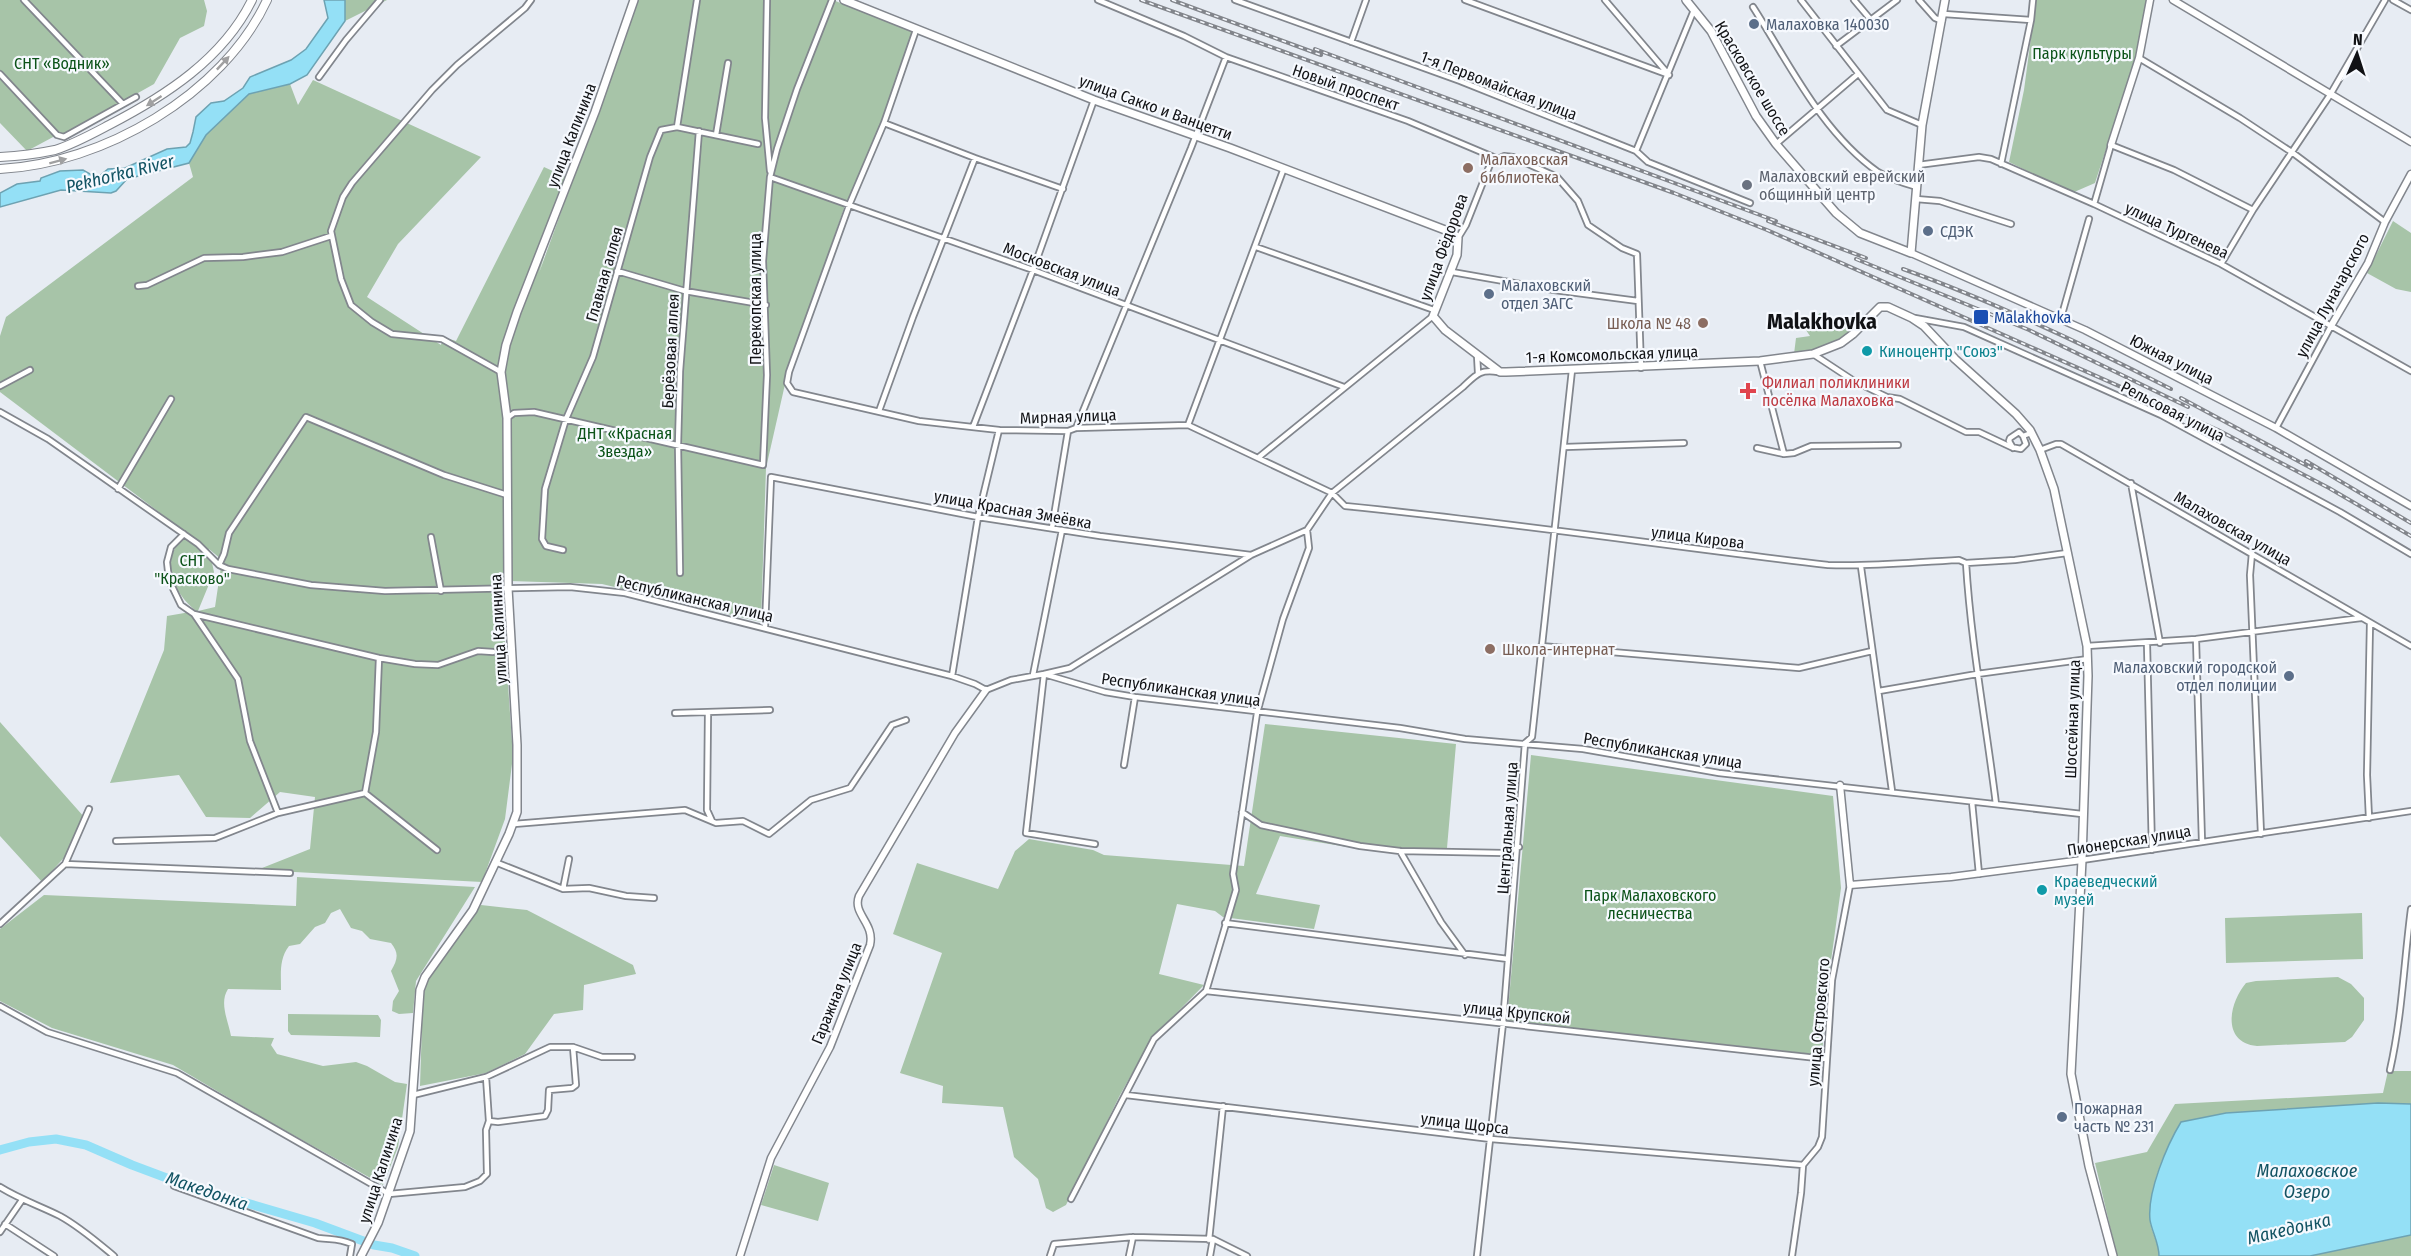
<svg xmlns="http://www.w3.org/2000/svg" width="2411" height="1256" viewBox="0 0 2411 1256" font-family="'Fira Sans Condensed',sans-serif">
  <rect width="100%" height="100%" fill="#e7ecf3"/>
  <path fill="#a7c4a8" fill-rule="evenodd" d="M0,0H204L207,11L204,26L180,38L154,84L65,134L55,136L27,151L0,123Z
    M345,0H387L345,21Z
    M638,0H833L912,32L882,122L844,208L788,371L766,468L761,622L602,584L510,581L501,585L513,756L505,819L482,882L257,870L310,849L315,797L280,792L250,818L206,817L179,775L110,783L164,650L167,616L196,611C178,596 163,573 175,548C178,543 184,539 188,534L0,392V336L6,317L193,177L189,163L206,135L249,94L290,84L298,105L313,80L481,157L398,244L367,297L441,345L443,337L456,341L544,167L568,178L539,273ZM209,549L222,560L215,607L198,611L214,572Z
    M2036,0H2148L2147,15L2135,60L2095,183L2072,193L2009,162L2024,90Z
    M2393,221L2411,233V292L2396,289L2367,273Z
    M1820,313L1853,330C1835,344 1816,351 1794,354L1796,338L1810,336L1804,327Z
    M0,722L85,818L71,850L42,882L0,836Z
    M1265,724L1456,744L1447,848L1360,849L1280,836L1256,894L1320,905L1314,929L1223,917L1215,911L1177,904L1159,974L1204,985L1152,1038L1120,1095L1066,1205L1053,1212L1046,1208L1038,1179L1014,1157L1003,1107L942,1103L943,1086L900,1073L942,953L893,934L917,863L998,889L1015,851L1029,839L1093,850L1104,855L1244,866Z
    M1531,755L1833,796L1841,888L1827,990L1822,1055L1507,1021Z
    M297,877L475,887L416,981L413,1013L399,1014L392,1011L393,1001L399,991L391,971C398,959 399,953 391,943L370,939L362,931L351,928L340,909L331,913L325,923L315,927L300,944L289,946C279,959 281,973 281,990L228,989C219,1003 228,1020 231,1036L274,1038L271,1045L277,1054L323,1066L356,1062L367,1066L395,1082L407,1084L398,1147L383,1185L261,1117L173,1065L52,1028L0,1001V929L44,895L296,906Z
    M481,905L527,910L633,965L636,974L584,985L583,1010L554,1014L525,1054L486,1073L420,1086L423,993L426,980Z
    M2362,913L2363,959L2226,963L2225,918Z
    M2338,977L2351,984L2364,998V1020L2352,1037L2345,1042L2257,1046C2221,1042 2229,1003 2246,983L2256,981Z
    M288,1014L378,1015L381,1020L380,1037L291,1035L288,1031Z
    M2388,1071H2411V1104L2378,1103L2226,1113L2181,1122C2165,1149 2149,1187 2150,1220C2151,1232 2159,1243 2159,1256H2117L2095,1163L2147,1152L2175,1104L2383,1093Z
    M774,1165L829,1183L818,1221L761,1205Z
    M2411,1235V1256H2310Z"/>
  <path fill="#94e0f6" stroke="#6da2b2" stroke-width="1.5" d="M324,0H345V21L307,75L290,84L249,94L206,135L189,163L127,179L116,191L111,193L61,190L0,207V193L17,184L40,181L41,178L60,171L83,170L97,178L108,169L125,168L167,149L186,147L190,143L193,132L196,117L211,103L224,101L243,88L250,77L291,60L306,49L328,18Z
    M2378,1103L2411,1104V1235L2310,1256H2159C2159,1243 2152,1232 2150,1220C2147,1192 2167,1145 2181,1122L2226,1113Z"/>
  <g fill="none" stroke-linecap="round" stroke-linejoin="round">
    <path stroke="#94e0f6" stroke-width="9" d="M0,1150L29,1142L56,1139L86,1145L132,1165L188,1186L315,1223L374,1245L392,1248L415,1256"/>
    <defs>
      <path id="minor" d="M24,0L123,104
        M767,0L765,118L770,171
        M1098,0L1184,36L1226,57L1408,121L1498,159L1504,156L1513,157L1557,177L1578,201L1588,225L1622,248L1637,254L1641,368
        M1235,0L1460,81L1636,151L1648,162L1750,203
        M1465,0L1669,75
        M1605,0L1669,75
        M1801,0L1887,110L1922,125
        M1854,0L1871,20
        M1919,0L1935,18L1942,21
        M2393,0L2411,10
        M1753,7C1789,63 1822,133 1878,172C1890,179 1903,183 1917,187
        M1944,14L2031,20
        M916,30L884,123L850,203L789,372L787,383L793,392L919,421L999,430L1068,431L1076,428L1188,425L1332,493L1345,506C1507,522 1667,546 1828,565C1872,567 1915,562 1959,560L1966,563L2015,560L2067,553
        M1351,42L1366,0
        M1836,46L1897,0
        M2139,58L2240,118L2293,153L2385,222
        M0,74L57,135L64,137L136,97
        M319,77L346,40L380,0
        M884,123L975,158L1063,189
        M677,127L758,144
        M716,135L728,63
        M1776,144L1858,74
        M1636,151L1694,10
        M2001,164L2031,20L2033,0
        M1918,165L1979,157L1991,159L2094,204L2221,264L2411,371
        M770,177L1033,270L1344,387
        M1916,199L1940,201L2011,224
        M2094,204L2111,145L2174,170L2253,210
        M1458,238L1466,225L1491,162L1498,159
        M1256,247L1434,310
        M2221,264L2253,210L2330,95L2385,0
        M617,271L685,291L766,305
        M1452,272L1554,290L1638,301
        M138,286L147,285L204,258L243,257L282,252L331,236
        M1915,318L1964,327L2161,415L2340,512L2411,554
        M2061,318L2089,219
        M1813,354L1854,381L1887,397L1900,399L1966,432H1979L2011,447L2021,449L2026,444L2023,436L2031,433
        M1477,355L1478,373
        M1760,361L1784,454
        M501,372L442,339L392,334L372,322L351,305L341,279L331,231L343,197L352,183L432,90L457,65L525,8L531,0
        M0,386L30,370
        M879,411L913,317L975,158
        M0,412L48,439L198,544L219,565L228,569L311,585L385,591L570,587L625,593L952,676L975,684L986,690L1011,680L1044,674L1105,692L1135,697L1400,728L1465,739L1583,749L1719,773L2082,814
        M507,418L514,413L534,412L763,465L767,375L763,261L770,177L777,149L797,89L832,0
        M1188,425L1284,168
        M973,427L1033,270L1094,100
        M1076,428L1191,148L1226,57
        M2276,428L2331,326
        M1565,447L1684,443
        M1757,448L1784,454L1794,453L1811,446L1898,445
        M2013,448L2009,441L2010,438L2019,432L2023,436
        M2040,450L2056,444H2061L2411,646
        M1259,457L1433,316
        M2131,483L2160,643
        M118,489L171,399
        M1052,528L1068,431
        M184,534L171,547L167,562L169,580L181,605L194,614L379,658L415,664L438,665L478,651L493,652
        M431,537L441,591
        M563,550L546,546L542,539L545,489L566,419L593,357L650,157L661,130L677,127L697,0
        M2252,553L2250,575L2261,834
        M1966,563C1971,644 1986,723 1996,804
        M219,565L224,554L229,533L306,417L444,475L507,495
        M1861,567L1892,791
        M680,573L678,445L680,371L699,131
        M194,614L238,679L250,741L278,813
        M765,627L771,477L978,517L1100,536L1251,555
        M2196,639L2202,842
        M2147,644L2152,850
        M1541,646L1799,668L1872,651
        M2087,646L2196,639L2361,618
        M1033,675L1062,530
        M952,676L978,517L999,430
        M1879,691L1977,674L2088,659
        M675,713L770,710
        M708,713L707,810L712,821
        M1124,765L1135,697
        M365,793L376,732L379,658
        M365,793L437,850
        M1972,802L1979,874
        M1242,812L1261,825L1360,846L1400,851L1505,853L1519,847
        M2369,818L2367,775L2370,623
        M514,824L685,810L716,823L743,821L769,834L811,800L850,788L892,725L906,720
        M116,841L215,838L278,813L365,793
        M1095,844L1026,833L1044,674L1070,668L1251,555L1307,530
        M1400,851L1441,922L1465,955
        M2082,860L2411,811
        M495,862L563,889L589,888L626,896L654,898
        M65,864L290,873
        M563,889L569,859
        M1225,923L1508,959
        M0,924L65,864L89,809
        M1206,991L1826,1059
        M0,1006L47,1032L177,1073L389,1194L465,1187L480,1181L487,1174L486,1130L489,1121L486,1077
        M2390,1070C2402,1017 2404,962 2411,909
        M413,1095L486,1077L550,1047H573L602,1057H632
        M1126,1095L1491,1139L1803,1165
        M489,1121L498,1122L545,1116L548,1110L549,1090L572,1088L576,1085L573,1047
        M174,1186L318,1238C333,1240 337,1238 352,1244L350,1256
        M0,1187C19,1199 40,1206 60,1216C80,1227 97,1242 114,1256
        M1071,1199L1154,1039L1206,991L1236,890L1233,874L1257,713L1283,619L1309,548L1307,530L1332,493L1463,387C1476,375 1479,369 1498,372
        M5,1224L54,1256
        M0,1232L22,1200
        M1209,1240L1223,1106
        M1050,1256L1054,1244L1133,1237L1213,1239L1247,1256
        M1129,1256L1133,1237
        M1210,1256L1213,1239
        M1477,1256L1503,1023L1525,743L1532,737L1572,370
        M1792,1256L1801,1193L1803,1165L1818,1147L1822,1137L1832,980L1850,885"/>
      <path id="tertiary" d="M2173,0L2411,142
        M2111,145L2139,58L2150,0
        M1911,253L2085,330L2276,428L2411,506
        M2331,326L2368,263L2385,222L2411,174
        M1840,785L1850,885L1951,877L2082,860
        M740,1256L771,1158L830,1047L870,945C875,923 852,914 859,896L955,733L986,690"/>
      <path id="secondary" d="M844,0L1094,100L1230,148L1453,233L1458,238L1457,255L1433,316L1445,330L1500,372H1506L1760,361L1813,354L1841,343L1853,334L1880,307H1888L1912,318L1924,326L1955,359L2016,414L2030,430L2040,450L2054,489L2087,646L2088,676L2082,860L2071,1074L2089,1166L2113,1256
        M1686,0L1711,31L1756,116L1776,144L1836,213L1860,233L1911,253L1922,125L1945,0
        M361,1256L378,1223L410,1131L420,990L425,977L473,910L509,834L517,812V745L508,588L507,418L501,372L506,345L517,312L595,112L634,0"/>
      <path id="primary" d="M0,157C19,156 36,154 55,150C74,144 92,134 109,125C165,96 223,59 252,0
        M0,169C102,164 223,95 267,0"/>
    </defs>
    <use href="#minor" stroke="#82868d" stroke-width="8"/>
    <use href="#tertiary" stroke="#82868d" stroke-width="9"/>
    <use href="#secondary" stroke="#82868d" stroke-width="10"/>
    <use href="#primary" stroke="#82868d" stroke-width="10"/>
    <use href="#minor" stroke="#fff" stroke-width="4.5"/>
    <use href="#tertiary" stroke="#fff" stroke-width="6"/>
    <use href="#secondary" stroke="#fff" stroke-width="7"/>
    <use href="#primary" stroke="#fff" stroke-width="8"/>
    <defs>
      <path id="rail" d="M1141,0L1674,193L1767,230L2218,430L2329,488L2411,536
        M1172,0L1321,55
        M1315,49L1776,221
        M1768,221L1866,258
        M1856,259L2029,330L2188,407
        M1903,269C1995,302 2083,344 2171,389
        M2181,398L2311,468
        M2306,461L2411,523"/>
    </defs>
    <use href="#rail" stroke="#82858b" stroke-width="4"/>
    <use href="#rail" stroke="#f6f9fe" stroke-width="1.5" stroke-dasharray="4.5" stroke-linecap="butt"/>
  </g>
  <defs><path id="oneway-solid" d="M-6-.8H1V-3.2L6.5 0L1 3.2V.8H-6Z" transform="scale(1.5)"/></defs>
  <g fill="#a0a0a1">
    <use href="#oneway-solid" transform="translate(223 63) rotate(-47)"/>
    <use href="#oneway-solid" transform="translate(154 101) rotate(147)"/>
    <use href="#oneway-solid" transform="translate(58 161) rotate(-15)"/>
  </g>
  <g fill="#5c6f8a" stroke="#f6f9fe" stroke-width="2">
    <circle cx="1754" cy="24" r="6"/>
    <circle cx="1928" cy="231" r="6"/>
    <circle cx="1489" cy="294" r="6"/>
    <circle cx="2289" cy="676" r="6"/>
    <circle cx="2062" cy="1117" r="6"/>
  </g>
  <g fill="#8d6e63" stroke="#f6f9fe" stroke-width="2">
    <circle cx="1468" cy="168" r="6"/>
    <circle cx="1703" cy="323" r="6"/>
    <circle cx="1490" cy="649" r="6"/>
  </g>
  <circle fill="#6b7280" stroke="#f6f9fe" stroke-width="2" cx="1747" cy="185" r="6"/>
  <rect fill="#1a4fb4" stroke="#f6f9fe" stroke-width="2" x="1973" y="309" width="16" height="16" rx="3"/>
  <g fill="#0f9aa8" stroke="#f6f9fe" stroke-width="2">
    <circle cx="1867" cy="351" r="6"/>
    <circle cx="2042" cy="890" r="6"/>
  </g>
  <path fill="#e0444e" stroke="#f6f9fe" stroke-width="2" d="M1745 382h6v6h6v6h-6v6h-6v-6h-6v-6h6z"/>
  <g text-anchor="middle" stroke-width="4.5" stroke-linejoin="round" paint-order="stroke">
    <g font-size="16" fill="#4e5e75" stroke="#f6f9fe" text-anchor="start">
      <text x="1766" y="30">Малаховка 140030</text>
      <text x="1940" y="237">СДЭК</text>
      <text x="1501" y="291">Малаховский<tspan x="1501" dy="18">отдел ЗАГС</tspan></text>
      <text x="2277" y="673" text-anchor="end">Малаховский городской<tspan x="2277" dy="18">отдел полиции</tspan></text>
      <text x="2074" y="1114">Пожарная<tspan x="2074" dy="18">часть № 231</tspan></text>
    </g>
    <g font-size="16" fill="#0c5319" stroke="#f6f9fe">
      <text x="2082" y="59">Парк культуры</text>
      <text x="62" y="69">СНТ «Водник»</text>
      <text x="625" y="439">ДНТ «Красная<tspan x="625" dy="18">Звезда»</tspan></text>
      <text x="192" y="566">СНТ<tspan x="192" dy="18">"Красково"</tspan></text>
      <text x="1650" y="901">Парк Малаховского<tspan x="1650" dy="18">лесничества</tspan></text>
    </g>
    <g font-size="16" fill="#111215" stroke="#f6f9fe">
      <text transform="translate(1753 78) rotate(59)" y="6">Красковское шоссе</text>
      <text transform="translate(1499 85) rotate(21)" y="6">1-я Первомайская улица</text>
      <text transform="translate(1346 87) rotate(19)" y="6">Новый проспект</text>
      <text transform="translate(1156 107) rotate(20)" y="6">улица Сакко и Ванцетти</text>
      <text transform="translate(571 135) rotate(-69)" y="6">улица Калинина</text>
      <text transform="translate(2177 230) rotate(25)" y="6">улица Тургенева</text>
      <text transform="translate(1443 247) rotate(-70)" y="6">улица Фёдорова</text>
      <text transform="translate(1062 269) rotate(21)" y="6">Московская улица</text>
      <text transform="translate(604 274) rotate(-74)" y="6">Главная аллея</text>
      <text transform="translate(2332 295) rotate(-62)" y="6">улица Луначарского</text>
      <text transform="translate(755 299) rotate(-90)" y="6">Перекопская улица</text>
      <text transform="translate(670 351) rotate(-87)" y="6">Берёзовая аллея</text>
      <text transform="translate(1612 354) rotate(-2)" y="6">1-я Комсомольская улица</text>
      <text transform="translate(2172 359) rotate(27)" y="6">Южная улица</text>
      <text transform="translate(2173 411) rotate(27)" y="6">Рельсовая улица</text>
      <text transform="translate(1068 416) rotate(-2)" y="6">Мирная улица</text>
      <text transform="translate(1013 509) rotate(10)" y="6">улица Красная Змеёвка</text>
      <text transform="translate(2233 528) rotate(30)" y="6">Малаховская улица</text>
      <text transform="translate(1698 537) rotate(7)" y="6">улица Кирова</text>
      <text transform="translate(695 598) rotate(13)" y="6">Республиканская улица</text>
      <text transform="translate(498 629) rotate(-93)" y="6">улица Калинина</text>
      <text transform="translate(1181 689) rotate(8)" y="6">Республиканская улица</text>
      <text transform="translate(2072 719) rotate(-88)" y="6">Шоссейная улица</text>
      <text transform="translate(1663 750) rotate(9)" y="6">Республиканская улица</text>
      <text transform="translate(1507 828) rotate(-86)" y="6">Центральная улица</text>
      <text transform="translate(2129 840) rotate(-9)" y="6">Пионерская улица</text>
      <text transform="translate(836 993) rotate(-68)" y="6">Гаражная улица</text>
      <text transform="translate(1517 1012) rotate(6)" y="6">улица Крупской</text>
      <text transform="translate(1818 1022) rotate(-85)" y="6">улица Островского</text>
      <text transform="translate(1465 1123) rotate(7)" y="6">улица Щорса</text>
      <text transform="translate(380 1170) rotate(-72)" y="6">улица Калинина</text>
    </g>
    <g font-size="16" fill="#785e54" stroke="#f6f9fe" text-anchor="start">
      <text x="1480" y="165">Малаховская<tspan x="1480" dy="18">библиотека</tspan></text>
      <text x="1691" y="329" text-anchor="end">Школа № 48</text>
      <text x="1502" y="655">Школа-интернат</text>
    </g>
    <g font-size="16" fill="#5b616d" stroke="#f6f9fe" text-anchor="start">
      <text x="1759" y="182">Малаховский еврейский<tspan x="1759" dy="18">общинный центр</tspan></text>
    </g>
    <g font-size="16" fill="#164399" stroke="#f6f9fe" text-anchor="start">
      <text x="1994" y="323">Malakhovka</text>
    </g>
    <g font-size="16" fill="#0d838f" stroke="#f6f9fe" text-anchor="start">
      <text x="1879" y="357">Киноцентр "Союз"</text>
      <text x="2054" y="887">Краеведческий<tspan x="2054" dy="18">музей</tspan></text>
    </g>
    <g font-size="16" fill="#be3a42" stroke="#f6f9fe" text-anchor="start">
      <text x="1762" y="388">Филиал поликлиники<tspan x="1762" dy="18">посёлка Малаховка</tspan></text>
    </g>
    <g font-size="18" font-style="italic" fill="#125363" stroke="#f6f9fe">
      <text transform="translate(120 174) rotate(-14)" y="6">Pekhorka River</text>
      <text x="2307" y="1177">Малаховское<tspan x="2307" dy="21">Озеро</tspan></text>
      <text transform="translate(207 1191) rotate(19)" y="6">Македонка</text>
      <text transform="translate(2289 1229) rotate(-13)" y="6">Македонка</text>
    </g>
    <g font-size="22" font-weight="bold" fill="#111215" stroke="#f6f9fe">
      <text x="1822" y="329">Malakhovka</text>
    </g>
  </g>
  <g transform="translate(2357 54) rotate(3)" stroke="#f6f9fe" stroke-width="4.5" paint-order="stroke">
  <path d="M0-4.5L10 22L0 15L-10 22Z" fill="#111215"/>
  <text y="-9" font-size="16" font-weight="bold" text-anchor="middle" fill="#111215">N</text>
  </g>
</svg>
